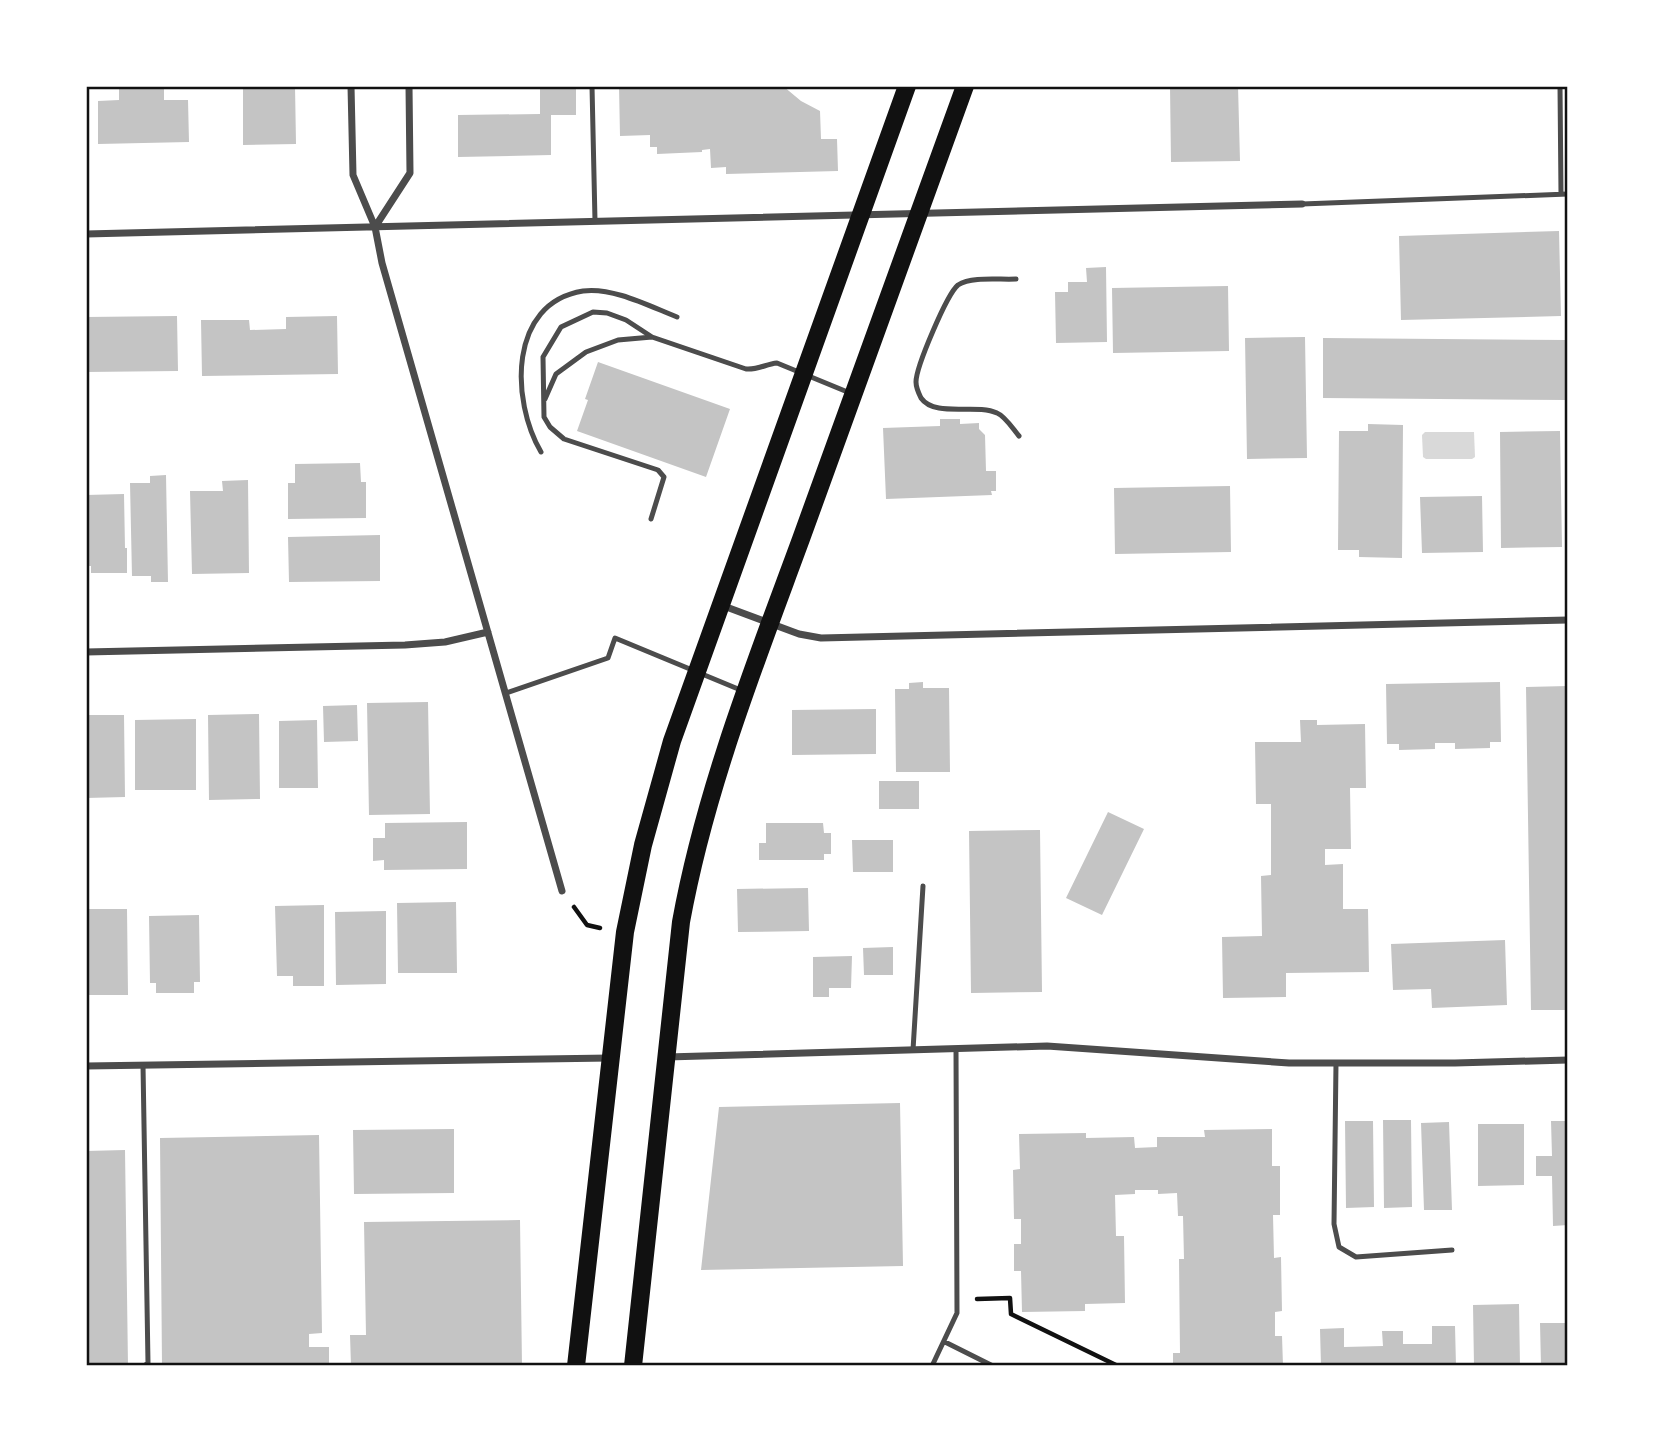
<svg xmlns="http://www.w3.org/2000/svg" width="1654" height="1452" viewBox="0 0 1654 1452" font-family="Inter,sans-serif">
  <rect width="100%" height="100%" fill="#fff"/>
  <path fill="#d9d9d9" d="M1425,432H1474L1475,457L1472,459H1426L1423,457L1422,435Z"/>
  <path fill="#c4c4c4" d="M119,86H164V100H188L189,142L98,144V101L119,100Z
    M243,86H295L296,144L243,145Z
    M540,86H576V115H551V155L458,157V115L540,114Z
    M619,86H783L801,101L820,111L821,139H837L838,171L726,174V167L711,168L710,149L702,150V152L657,154V147H650V135L620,136Z
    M1170,86H1238L1240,161L1171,162Z
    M1559,231L1561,316L1401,320L1399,236Z
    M1106,267L1107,342L1056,343L1055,292H1068V282H1087L1086,268Z
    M1228,286L1229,351L1113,353L1112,288Z
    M177,316L178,371L86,372V317Z
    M337,316L338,374L202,376L201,320H249L250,330L286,329V317Z
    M1305,337L1307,458L1247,459L1245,338Z
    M1323,338L1568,340V400L1323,398Z
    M598,362L730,409L706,477L577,431L588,400L585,399Z
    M940,419H960V424L979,423V429L985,435L986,471H996V491H991L992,495L886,499L883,428L940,426Z
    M1368,424L1403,425L1402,558L1359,557V550H1338L1339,431H1368Z
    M1560,431L1562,547L1501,548L1500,432Z
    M360,463L361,482H366V518L288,519V483H295V464Z
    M166,475L168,582H151V576H132L130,483H150V476Z
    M248,480L249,573L192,574L190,491H223L222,481Z
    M1230,486L1231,552L1115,554L1114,488Z
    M124,494L125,548H127V573H91V566H86V495Z
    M1482,496L1483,552L1422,553L1420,497Z
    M380,535V581L289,582L288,537Z
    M923,682V688H949L950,772H896L895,689H909V683Z
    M1500,682L1501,742H1490V748L1455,749V743H1435V749L1399,750V744H1387L1386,684Z
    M1568,686V1010H1531L1526,687Z
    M428,702L430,814L369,815L367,703Z
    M357,705L358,741L324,742L323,706Z
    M876,709V754L792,755V710Z
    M259,714L260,799L209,800L208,715Z
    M86,715H124L125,797L86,798Z
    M196,719V790H135V720Z
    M317,720L318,788H279V721Z
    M1300,720H1317V725L1365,724L1366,788H1350L1351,849H1325V865L1343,864V909H1368L1369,972L1286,973V997L1223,998L1222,937L1262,936L1261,876L1271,875V804H1256L1255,742H1301Z
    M879,781H919V809H879Z
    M1108,812L1144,829L1102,915L1066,898Z
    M467,822V869L384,870V860L373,861V838H385V823Z
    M766,823H823L824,833H831V854H824V860H759V843H766Z
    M1040,830L1042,992L971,993L969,831Z
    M852,840H893V872H853Z
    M808,888L809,931L738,932L737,889Z
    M456,902L457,973H398L397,903Z
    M324,905V986H293V976H277L275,906Z
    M86,909H127L128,995H86Z
    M386,911V984L336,985L335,912Z
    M199,915L200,982H194V993H156V983H150L149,916Z
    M1505,940L1507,1005L1432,1008L1431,989L1393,990L1391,944Z
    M893,947V975H864L863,948Z
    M852,956L851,988H829V997H813V957Z
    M900,1103L903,1266L701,1270L719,1107Z
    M1383,1120H1411L1412,1207L1384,1208Z
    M1345,1121H1373L1374,1207L1346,1208Z
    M1551,1121H1568V1225L1553,1226L1552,1176H1536V1156H1552Z
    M1449,1122L1452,1210H1424L1421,1123Z
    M1478,1124H1524V1185L1478,1186Z
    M454,1129V1193L354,1194L353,1130Z
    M1272,1129V1166H1280V1215H1273L1274,1258L1281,1257L1282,1311L1275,1312V1336H1282L1283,1366H1173V1353H1180L1179,1259H1184L1183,1216H1178L1177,1193L1158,1194V1190H1135V1194L1115,1195L1116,1236H1124L1125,1303L1085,1304V1311L1022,1312L1021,1271H1014V1244H1021V1219H1014L1013,1170L1020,1169L1019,1134L1086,1133V1138L1134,1137L1135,1148L1157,1147V1137H1205L1204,1130Z
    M319,1135L322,1333L309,1334V1347H329V1366H162L160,1138Z
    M125,1150L128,1366H86V1151Z
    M520,1220L522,1366H351L350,1335H366L364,1222Z
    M1519,1304L1520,1366H1474L1473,1305Z
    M1540,1323H1568V1366H1541Z
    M1432,1326H1455L1456,1366H1321L1320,1329L1344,1328V1347L1383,1346L1382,1331H1403V1344H1432Z"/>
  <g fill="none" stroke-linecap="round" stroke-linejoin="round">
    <path stroke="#111" stroke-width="4.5" d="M574,907L587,925L600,928
      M977,1299L1010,1298L1011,1314L1118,1366
      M1165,1366H1168"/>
    <path stroke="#4c4c4c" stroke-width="5" d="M592,86L595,221
      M1560,86L1561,194
      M1302,204L1568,194
      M1016,279C1000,280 972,276 958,285C947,294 916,367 916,382C916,387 919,394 921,398C935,418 976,403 997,413C1005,416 1013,429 1019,436
      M545,399L556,374L586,352L618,340L652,337
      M541,452C511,401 508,303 583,291C613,287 649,306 677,317
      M651,519L664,477L658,470L564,439L550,427L544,417L543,357L561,327L593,312L607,313L626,320L652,337L746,369C758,370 766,364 777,363L850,393
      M506,693L608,658L615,638L743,691
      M913,1050L923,886
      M1336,1063L1334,1224L1339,1247L1356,1257L1452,1250
      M143,1065L148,1363L144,1366
      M945,1342L993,1366
      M932,1366L957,1313L956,1049"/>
    <path stroke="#4c4c4c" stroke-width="7" d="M351,86L353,175L375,227L382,263L562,891
      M375,227L410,173L409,86
      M86,234L1302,204
      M721,605L799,634L821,638L1568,620
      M86,652L405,645L445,642L488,632
      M667,1057L1047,1046L1289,1063H1455L1568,1060
      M86,1066L610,1058"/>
    <path stroke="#111" stroke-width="18" d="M576,1366L625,932L643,845L672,741L907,86
      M633,1366L681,922C705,790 755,664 801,539C857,388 911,237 965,86"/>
  </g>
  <rect width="1654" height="1452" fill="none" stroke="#ffffff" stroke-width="175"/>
  <rect x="88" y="88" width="1478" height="1276" fill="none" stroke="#111" stroke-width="2.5"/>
</svg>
